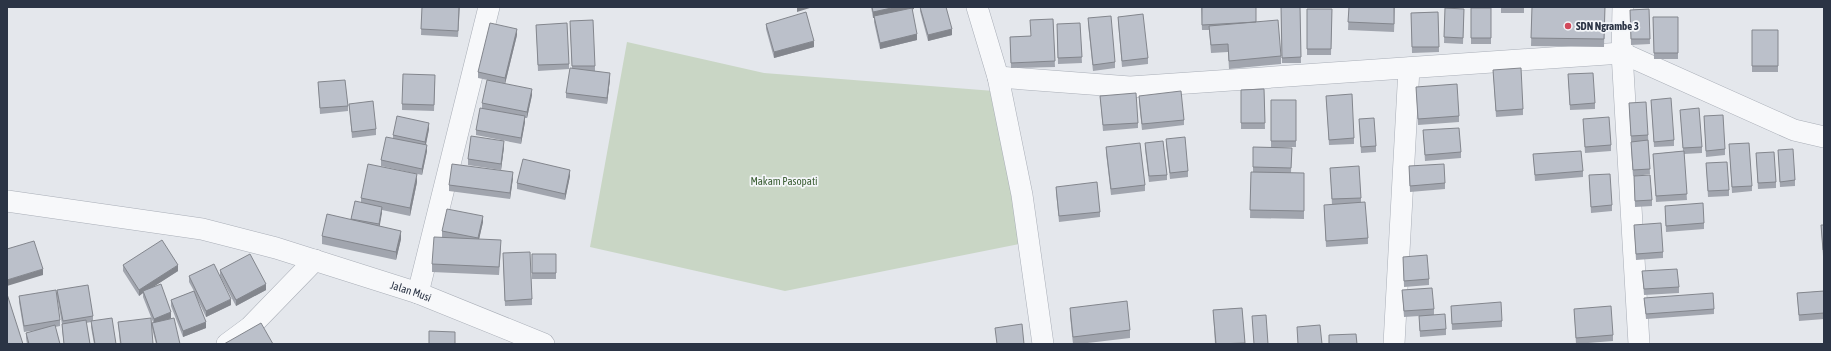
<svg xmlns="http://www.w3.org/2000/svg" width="1831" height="351" viewBox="0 0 1831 351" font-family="'Asap Condensed',sans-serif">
  <rect width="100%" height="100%" fill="#e4e7ec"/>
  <path fill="#c9d6c5" d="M627,42L764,73L994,91L1024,243L785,291L590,247Z"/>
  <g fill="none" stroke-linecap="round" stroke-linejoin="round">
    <defs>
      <g id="minor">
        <path d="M977,7L998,77L1022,195L1043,344"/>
        <path d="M1623,7L1622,53L1639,344"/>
        <path d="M998,77L1130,87L1622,53L1794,130L1824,137"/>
        <path id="s1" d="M7,201L202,229L276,248L418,293L544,344"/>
        <path d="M418,293L489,7"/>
        <path d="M227,344L250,327L315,260"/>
        <path d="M1394,344L1409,68"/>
      </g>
    </defs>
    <use href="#minor" stroke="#a9aeb7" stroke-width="22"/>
    <use href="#minor" stroke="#f7f8fa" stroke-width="21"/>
  </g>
  <path fill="#a1a5ae" d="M422,7H460L458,37L421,35Z
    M871,7H914V9H912L917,40L880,49L874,22V18H873Z
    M920,7H946L952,35L928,41L920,11Z
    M1201,7L1256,22L1281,56V64L1229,69L1228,52L1211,53L1209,30H1202Z
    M1281,7H1300L1301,63H1282Z
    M1349,7H1395L1394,32L1348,30Z
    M1473,7H1492V8Z
    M1501,7H1524V13H1501Z
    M1532,7H1605L1604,47L1531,46Z
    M1445,8L1464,9L1463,44L1444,43Z
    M1471,8H1491V44H1471Z
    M1307,9H1332L1331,55H1307Z
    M1649,9L1650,44L1631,45L1630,10Z
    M1438,12L1439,52L1412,53L1411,13Z
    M1118,17L1148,58V64L1122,67L1118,22Z
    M1653,17H1678V59H1654Z
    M1088,18L1115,62V68L1093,71L1088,24Z
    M1053,19L1055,67L1011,68L1010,37L1031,36Z
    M1080,23L1082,63L1058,64L1057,30Z
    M766,24L814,47L774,58L766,29Z
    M536,25L569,64V69L538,71Z
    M570,27L595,66V71L610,79L607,104L566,98V93L572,68Z
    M1752,30H1778V72H1752Z
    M517,35L505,84L532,95L527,118H525V122L521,144L476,135V130L482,108V103L502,83L478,78V72Z
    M1493,70L1523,109V115L1496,117Z
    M1568,74L1595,103V109L1570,110Z
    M435,81L434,111L402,110V104Z
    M318,82L348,106V111L320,114Z
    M1416,87L1459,116V122L1418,125Z
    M1264,89L1265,129H1241V90Z
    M1100,96L1138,123V128L1103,131Z
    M1139,96L1184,120V125L1142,130L1139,102Z
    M1326,96L1354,138V144L1329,145Z
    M1271,100H1296V147H1277L1292,148L1291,173H1304V219L1250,218L1251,172L1253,173V147H1271Z
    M1651,100L1674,140V146L1654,147Z
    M1629,103L1648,135L1650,174L1636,176L1652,200V206L1635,207L1634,176H1633L1631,148V142Z
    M349,104L376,129V135L352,138Z
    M1680,110L1702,147V153L1684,154L1687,200L1656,202L1653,154L1683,151Z
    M1704,116L1725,149V155L1706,157Z
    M1359,119L1376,146V152L1361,153Z
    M1583,119L1611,145V151L1585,153Z
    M429,129L426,145L427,151L422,175L381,166V160L393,138V135Z
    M1423,130L1461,152V158L1425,161Z
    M1166,139L1188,171V177L1170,179L1166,145Z
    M1145,143L1167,175V180L1149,182L1145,149Z
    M1729,144L1752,186V191L1732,193Z
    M504,147L501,170L468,165V159Z
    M1106,147L1145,185V191L1111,195L1106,153Z
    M1778,150L1795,180V186L1780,187Z
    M1756,153L1776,182V188L1758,189Z
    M1533,154L1583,171V177L1535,181Z
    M1706,163L1729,190V196L1708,197Z
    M1409,166L1445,183V189L1410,192Z
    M1330,168L1361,198V203L1368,238V244L1326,247L1324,205H1332Z
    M1589,175L1612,205V211L1591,213Z
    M570,176L565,200L517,189V183Z
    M513,178L510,199L449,191V185Z
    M417,182L410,216L382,210L379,226L401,239L396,260L322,244V236L351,220L355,201L361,203V198Z
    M1056,187L1100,212V217L1059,222L1056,192Z
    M1665,206L1704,223V229L1666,232Z
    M483,222L479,239L501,248L499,275L432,272V264L442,237V231Z
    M1634,225L1663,252V258L1636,260Z
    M1821,225H1824V256H1823Z
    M532,254H556V279H532Z
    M1403,257L1429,279V285L1404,287Z
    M503,259L532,299V305L505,306Z
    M123,265L178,271L151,288L171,318L180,344H156L152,328V323L153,322L143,297V293L139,296L123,271Z
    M220,270L266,290L236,306L220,276Z
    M1642,271L1679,287V293L1644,295Z
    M189,276L231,305L206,317L195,294L206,328L183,337L171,306V300L194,291L189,282Z
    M57,290L93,316V321L116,344H94L91,327V322L86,323L90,344H64L62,330V324L57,296Z
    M1402,290L1434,309V315L1446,329V335L1420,337L1419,316L1404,317Z
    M1824,291V319L1799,321L1797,293Z
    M19,296L60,320V326L55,327L60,344H27L26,338V333L38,330L24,332L19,302Z
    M1644,298L1714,309V314L1646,319Z
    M1451,306L1502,321V327L1452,330Z
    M1070,308L1130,330V338L1079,344H1073L1070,316Z
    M1242,308L1245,344H1215L1213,310Z
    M1574,309L1613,335V341L1576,344Z
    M118,322L153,344H120Z"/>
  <path fill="#83868d" d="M797,7H813L797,12Z
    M896,7H914V9L873,18V12Z
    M517,29V35L505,84V78Z
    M952,29V35L928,41V35Z
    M917,34V40L880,49V43Z
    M814,41V47L774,58V52Z
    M610,73V79L607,104V98Z
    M532,89V95L527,118V112Z
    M525,116V122L521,144V138Z
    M429,123V129L425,148V142Z
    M504,141V147L501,170V164Z
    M427,145V151L422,175V169Z
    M570,170V176L565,200V194Z
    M513,172V178L510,199V193Z
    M417,174V182L410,216V208Z
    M382,207V213L379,230V224Z
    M483,216V222L478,244V238Z
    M401,231V239L396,260V252Z
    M178,265V271L144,293L143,291V293L139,296V290Z
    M43,269V275L7,286V280Z
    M266,284V290L236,306V300Z
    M231,299V305L206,317V311Z
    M171,312V318L154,325V319Z
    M206,322V328L183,337V331Z"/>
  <path fill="#bbc0ca" stroke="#83868d" d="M422,7H459L458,31L421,29Z
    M872,7H896L873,12Z
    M920,7H946L952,29L928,35Z
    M1202,7H1256V22L1202,25Z
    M1281,7H1300L1301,57L1282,58Z
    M1349,7H1394V24L1348,22Z
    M1532,7H1605L1604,39L1531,38Z
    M912,8L917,34L880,43L874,16Z
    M1445,8L1464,9L1463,38L1444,37Z
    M1471,8H1491V38H1471Z
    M1307,9H1332L1331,49H1307Z
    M1649,9L1650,39H1631L1630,10Z
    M806,12L814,41L774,52L766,24Z
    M1438,12L1439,47H1412L1411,13Z
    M1143,14L1148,58L1122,61L1118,17Z
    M1111,16L1115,62L1093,65L1088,18Z
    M1653,17H1678V53H1654Z
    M1053,19L1055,61L1011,63L1010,37L1031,36L1030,20Z
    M593,20L595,66H572L570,21Z
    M1278,20L1281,56L1229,61L1228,44L1211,45L1209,26Z
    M490,23L517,29L505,78L478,72Z
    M567,23L569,64L538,65L536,25Z
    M1080,23L1082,57L1058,58L1057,24Z
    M1752,30H1778V66H1752Z
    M570,68L610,73L607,98L566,93Z
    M1521,68L1523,109L1496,111L1493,70Z
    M1593,73L1595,103L1570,105L1568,74Z
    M403,74L435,75L434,105L402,104Z
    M345,80L348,106L320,108L318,82Z
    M487,80L532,89L527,112L482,103Z
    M1457,84L1459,116L1418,119L1416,87Z
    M1264,89L1265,123H1241V90Z
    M1181,91L1184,120L1142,124L1139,96Z
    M1136,93L1138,123L1103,125L1100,96Z
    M1352,94L1354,138L1329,140L1326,96Z
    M1671,98L1674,140L1654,142L1651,100Z
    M1271,100H1296V141H1271Z
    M373,101L376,129L352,132L349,104Z
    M1646,102L1648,135L1631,136L1629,103Z
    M480,108L525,116L521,138L476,130Z
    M1699,108L1702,147L1683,148L1680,110Z
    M1723,115L1725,149L1706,151L1704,116Z
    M397,116L429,123L425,142L393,135Z
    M1609,117L1611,145L1585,147L1583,119Z
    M1374,118L1376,146L1361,147L1359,119Z
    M1459,128L1461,152L1425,155L1423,130Z
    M471,136L504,141L501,164L468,159Z
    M386,137L427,145L422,169L381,160Z
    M1185,137L1188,171L1170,173L1166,139Z
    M1648,140L1650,169L1633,170L1631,142Z
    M1163,141L1167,175L1149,176L1145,143Z
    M1140,143L1145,185L1111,189L1106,147Z
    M1749,143L1752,186L1732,187L1729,144Z
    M1253,147L1292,148L1291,168L1253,167Z
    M1793,149L1795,180L1780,182L1778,150Z
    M1581,151L1583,171L1535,175L1533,154Z
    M1684,151L1687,194L1656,196L1653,154Z
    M1774,152L1776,182L1758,183L1756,153Z
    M523,159L570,170L565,194L517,183Z
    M1727,162L1729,190L1708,191L1706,163Z
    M368,164L417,174L410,208L361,198Z
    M452,164L513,172L510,193L449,185Z
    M1444,164L1445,183L1410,186L1409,166Z
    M1359,166L1361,198L1332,199L1330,168Z
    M1251,172L1304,173V211L1250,210Z
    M1610,174L1612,205L1591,207L1589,175Z
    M1650,175L1652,200L1635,201L1634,176Z
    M1097,182L1100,212L1059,216L1056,187Z
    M355,201L382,207L379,224L351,219Z
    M1365,202L1368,238L1326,241L1324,205Z
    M1703,203L1704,223L1666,226L1665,206Z
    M447,209L483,216L478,238L442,231Z
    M327,214L401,231L396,252L322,236Z
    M1661,223L1663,252L1636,254L1634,225Z
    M1821,225H1824V250H1823Z
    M434,237L501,240L499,267L432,264Z
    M162,240L178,265L139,290L123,265Z
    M34,241L43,269L7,280V249Z
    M530,252L532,299L505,301L503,253Z
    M250,254L266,284L236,300L220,270Z
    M532,254H556V273H532Z
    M1427,255L1429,279L1404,281L1403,257Z
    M214,264L231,299L206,311L189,276Z
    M1677,269L1679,287L1644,289L1642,271Z
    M161,284L171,312L154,319L143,291Z
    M88,285L93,316L63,321L57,290Z
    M1432,288L1434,309L1404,311L1402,290Z
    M56,290L60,320L24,326L19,296Z
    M194,291L206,322L183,331L171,300Z
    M1824,291V313L1799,315L1797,293Z
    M1713,293L1714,309L1646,314L1644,298Z
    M7,294L23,344H7Z
    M1127,301L1130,330L1073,337L1070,308Z
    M1501,302L1502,321L1452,324L1451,306Z
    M1611,306L1613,335L1576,338L1574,309Z
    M1242,308L1245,343L1216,344L1213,310Z
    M1445,314L1446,329L1420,331L1419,316Z
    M1266,315L1268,344H1254L1252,316Z
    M112,318L116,344H95L91,321Z
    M151,318L153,344H121L118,322Z
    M174,318L180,344H157L152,323Z
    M86,320L90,344H64L62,324Z
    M261,323L273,344H224Z
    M1022,324L1024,344H997L995,328Z
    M55,325L60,344H29L26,333Z
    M1320,325L1322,344H1298L1297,327Z
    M429,331L455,332V344H429Z
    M1356,334L1357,344H1329V335Z"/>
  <circle fill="#d1495b" stroke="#f4f6f9" stroke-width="1.5" cx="1568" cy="26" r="4"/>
  <g text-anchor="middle" stroke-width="3.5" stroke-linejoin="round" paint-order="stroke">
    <g font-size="11" font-weight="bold" fill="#2b3445" stroke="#f4f6f9" text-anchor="start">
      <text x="1576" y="30">SDN Ngrambe 3</text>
    </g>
    <g font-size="11" fill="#3f6138" stroke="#f4f6f9">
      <text x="784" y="185">Makam Pasopati</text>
    </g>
    <g font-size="11" fill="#2b3445" stroke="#f4f6f9">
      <text dy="4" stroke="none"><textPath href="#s1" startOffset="415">Jalan Musi</textPath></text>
    </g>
  </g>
  <rect width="1831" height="351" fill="none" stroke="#2b3445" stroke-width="16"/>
</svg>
